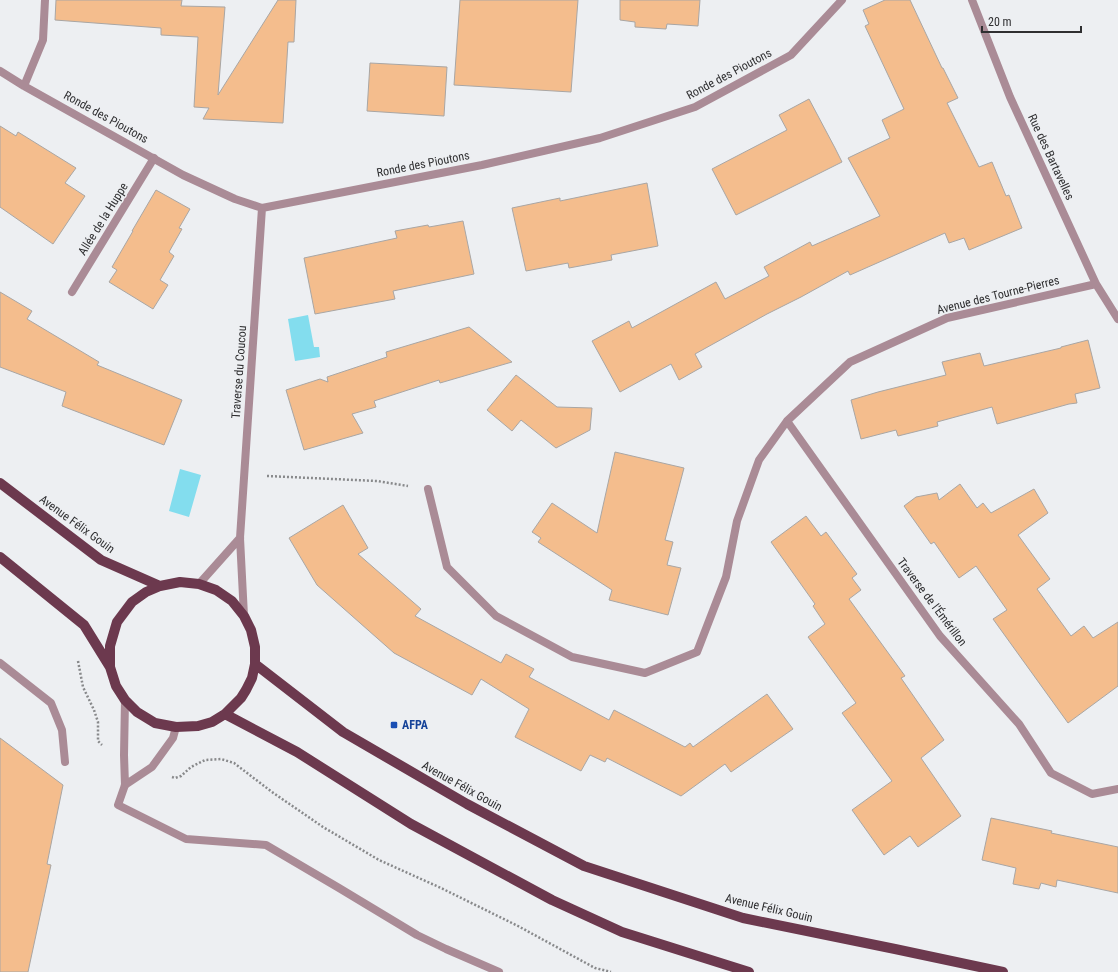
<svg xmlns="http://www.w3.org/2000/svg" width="1118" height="972" viewBox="0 0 1118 972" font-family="'Roboto Condensed',sans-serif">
  <rect width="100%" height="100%" fill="#edeff2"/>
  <path fill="#83ddee" d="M308,315L314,347H319L320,357L295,361L288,319Z
    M180,469L201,475L189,517L169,511Z"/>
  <path fill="#f4bd8d" stroke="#a9a6a4" d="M56,0H182L181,6L225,7L218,95L278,0H296L294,42H288L283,123L203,119L209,108L194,107L198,37L161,35V28L55,20Z
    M460,0H578L571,92L454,85Z
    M620,0H700L698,26L667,24L666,29L635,27V22L620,20Z
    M885,0H910L942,68H943L958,98L947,103L979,167L992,162L1006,196L1009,195L1022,228L969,250L964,238L949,243L945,233L850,275L848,271L801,297L767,314L695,354L702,367L679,380L671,364L620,392L592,341L629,321L632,328L716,282L725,299L769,276L764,267L810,242L812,246L880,216L848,158L890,138L882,120L904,109L865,26L869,24L863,10Z
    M370,63L447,67L444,116L367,111Z
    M809,99L835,148L842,162L736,215L712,169L787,130L779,115Z
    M0,126L16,136L18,132L76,168L65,183L85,196L53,244L0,207Z
    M647,183L658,246L611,255L612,260L569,268L568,263L526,271L512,208L560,198V201Z
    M156,190L190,209L179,228L182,229L169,252L174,256L160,280L168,285L153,309L109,282L117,270L112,267L133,231H132Z
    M463,221L474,274L393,291L395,299L315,314L304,258L397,238L395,231L428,225L429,227Z
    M0,292L32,311L27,319L99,362L97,365L182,400L164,445L62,406L66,392L0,367Z
    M469,327L512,362L440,383L439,380L374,401L376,407L352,414L363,433L304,450L286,390L320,379L328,382L327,377L387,357L386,352Z
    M1088,340L1100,388L1075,394L1077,403L1069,404L997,424L992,407L937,422L938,426L898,436L896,430L861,439L851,400L878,392L946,375L942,362L980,353L984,366L1061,348V347Z
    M516,375L557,407L592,408L590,430L556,448L521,420L512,431L487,410Z
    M615,452L684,468L665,540L673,542L667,565L681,568L668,615L609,600L612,590L538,542L541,538L532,532L552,503L597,533Z
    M960,484L977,508L983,503L991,513L1034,489L1048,513L1018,535L1050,579L1037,589L1071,636L1084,626L1093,638L1118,622V686L1068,723L993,619L1007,610L976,566L959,578L934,542L931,544L904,506L916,497L937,493L939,500Z
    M343,505L368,548L358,554L421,609L415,616L501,663L506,654L534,669L529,677L609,720L614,710L685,747L690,743L693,747L767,694L793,729L731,772L725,764L681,796L607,758L605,762L590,755L581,771L515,737L529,709L481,679L472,695L394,653L317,585L289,538Z
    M806,516L821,536L826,532L857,574L852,578L861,590L849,599L905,676L901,678L944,740L921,758L961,816L918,847L910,836L884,855L852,810L892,781L842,713L856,703L808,637L825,624L813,606L815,604L771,542Z
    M0,738L63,785L47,864L51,865L28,972H0Z
    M991,818L1052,831L1051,833L1118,847V893L1057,880L1056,887L1041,883L1039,889L1013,884L1016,868L982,860Z"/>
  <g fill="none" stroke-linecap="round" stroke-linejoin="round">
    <path stroke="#88898b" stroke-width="2.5" stroke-dasharray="2 2" stroke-linecap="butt" d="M267,476L377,481L408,486
      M78,661L83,687L94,710L98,722V741L102,745
      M172,777L175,778L181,776L191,767L205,760L221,759L234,763L272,792L323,827L379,860L441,888L518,926L595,968L611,972"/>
    <path stroke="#aa8b96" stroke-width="8" d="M72,292L154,158
      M0,663L51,703L62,730L65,762
      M125,785L118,805L186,839L266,845L339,888L417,935L446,949L499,972"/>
    <path stroke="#aa8b96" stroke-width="8" d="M972,0L1010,97L1096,284L1118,319
      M0,71L24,86L183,175L235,199L262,208L482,165L600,138L695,107L791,55L842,0
      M24,86L43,40L45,0
      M787,421L940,636L1019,724L1051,773L1092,794L1118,789
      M428,489L447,567L496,616L572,657L645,673L697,652L726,577L737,521L759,460L787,421L850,362L947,318L1096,284
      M199,584L240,538
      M244,616L240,538L262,208
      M125,700L124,755L125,785
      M125,785L152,767L173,738L176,727"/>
    <path stroke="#6c394e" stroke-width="10" d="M0,483L101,560L160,586L180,582L199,584L216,590L232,601L244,616L251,630L255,647V664L252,678L246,690L241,698L225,714L212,722L198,726L176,727L155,723L137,712L125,700L116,686L110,667L84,625L0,557
      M255,664L343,732L467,804L584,866L743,918L895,949L1003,972
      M110,667V646L117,622L132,602L146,592L160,586
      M225,714L297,752L411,824L552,900L622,932L749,972"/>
  </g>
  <rect fill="#1a4fb4" stroke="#edeff2" stroke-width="1.5" x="390" y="721" width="8" height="8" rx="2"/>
  <g text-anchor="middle" stroke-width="3" stroke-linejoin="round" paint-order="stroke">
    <g font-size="12" fill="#2f2f31" stroke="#edeff2">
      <text transform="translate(729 74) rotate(-28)" y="4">Ronde des Pioutons</text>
      <text transform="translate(106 117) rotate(29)" y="4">Ronde des Pioutons</text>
      <text transform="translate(1051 157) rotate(65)" y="4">Rue des Bartavelles</text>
      <text transform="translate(423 164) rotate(-11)" y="4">Ronde des Pioutons</text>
      <text transform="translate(103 219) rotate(-58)" y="4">Allée de la Huppe</text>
      <text transform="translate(998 295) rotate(-14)" y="4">Avenue des Tourne-Pierres</text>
      <text transform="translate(239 372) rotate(-86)" y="4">Traverse du Coucou</text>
      <text transform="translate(77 524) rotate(36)" y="4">Avenue Félix Gouin</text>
      <text transform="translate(932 602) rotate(53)" y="4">Traverse de l'Émérillon</text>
      <text transform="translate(462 786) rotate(29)" y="4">Avenue Félix Gouin</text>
      <text transform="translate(769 908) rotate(13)" y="4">Avenue Félix Gouin</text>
    </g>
    <g font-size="12" font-weight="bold" fill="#164399" stroke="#edeff2" text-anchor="start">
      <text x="402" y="729">AFPA</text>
    </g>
  </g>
  <path d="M982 26v6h99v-6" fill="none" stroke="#2f2f31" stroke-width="2"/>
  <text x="988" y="26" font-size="12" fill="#2f2f31" stroke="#edeff2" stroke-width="3" paint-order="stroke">20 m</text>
</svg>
